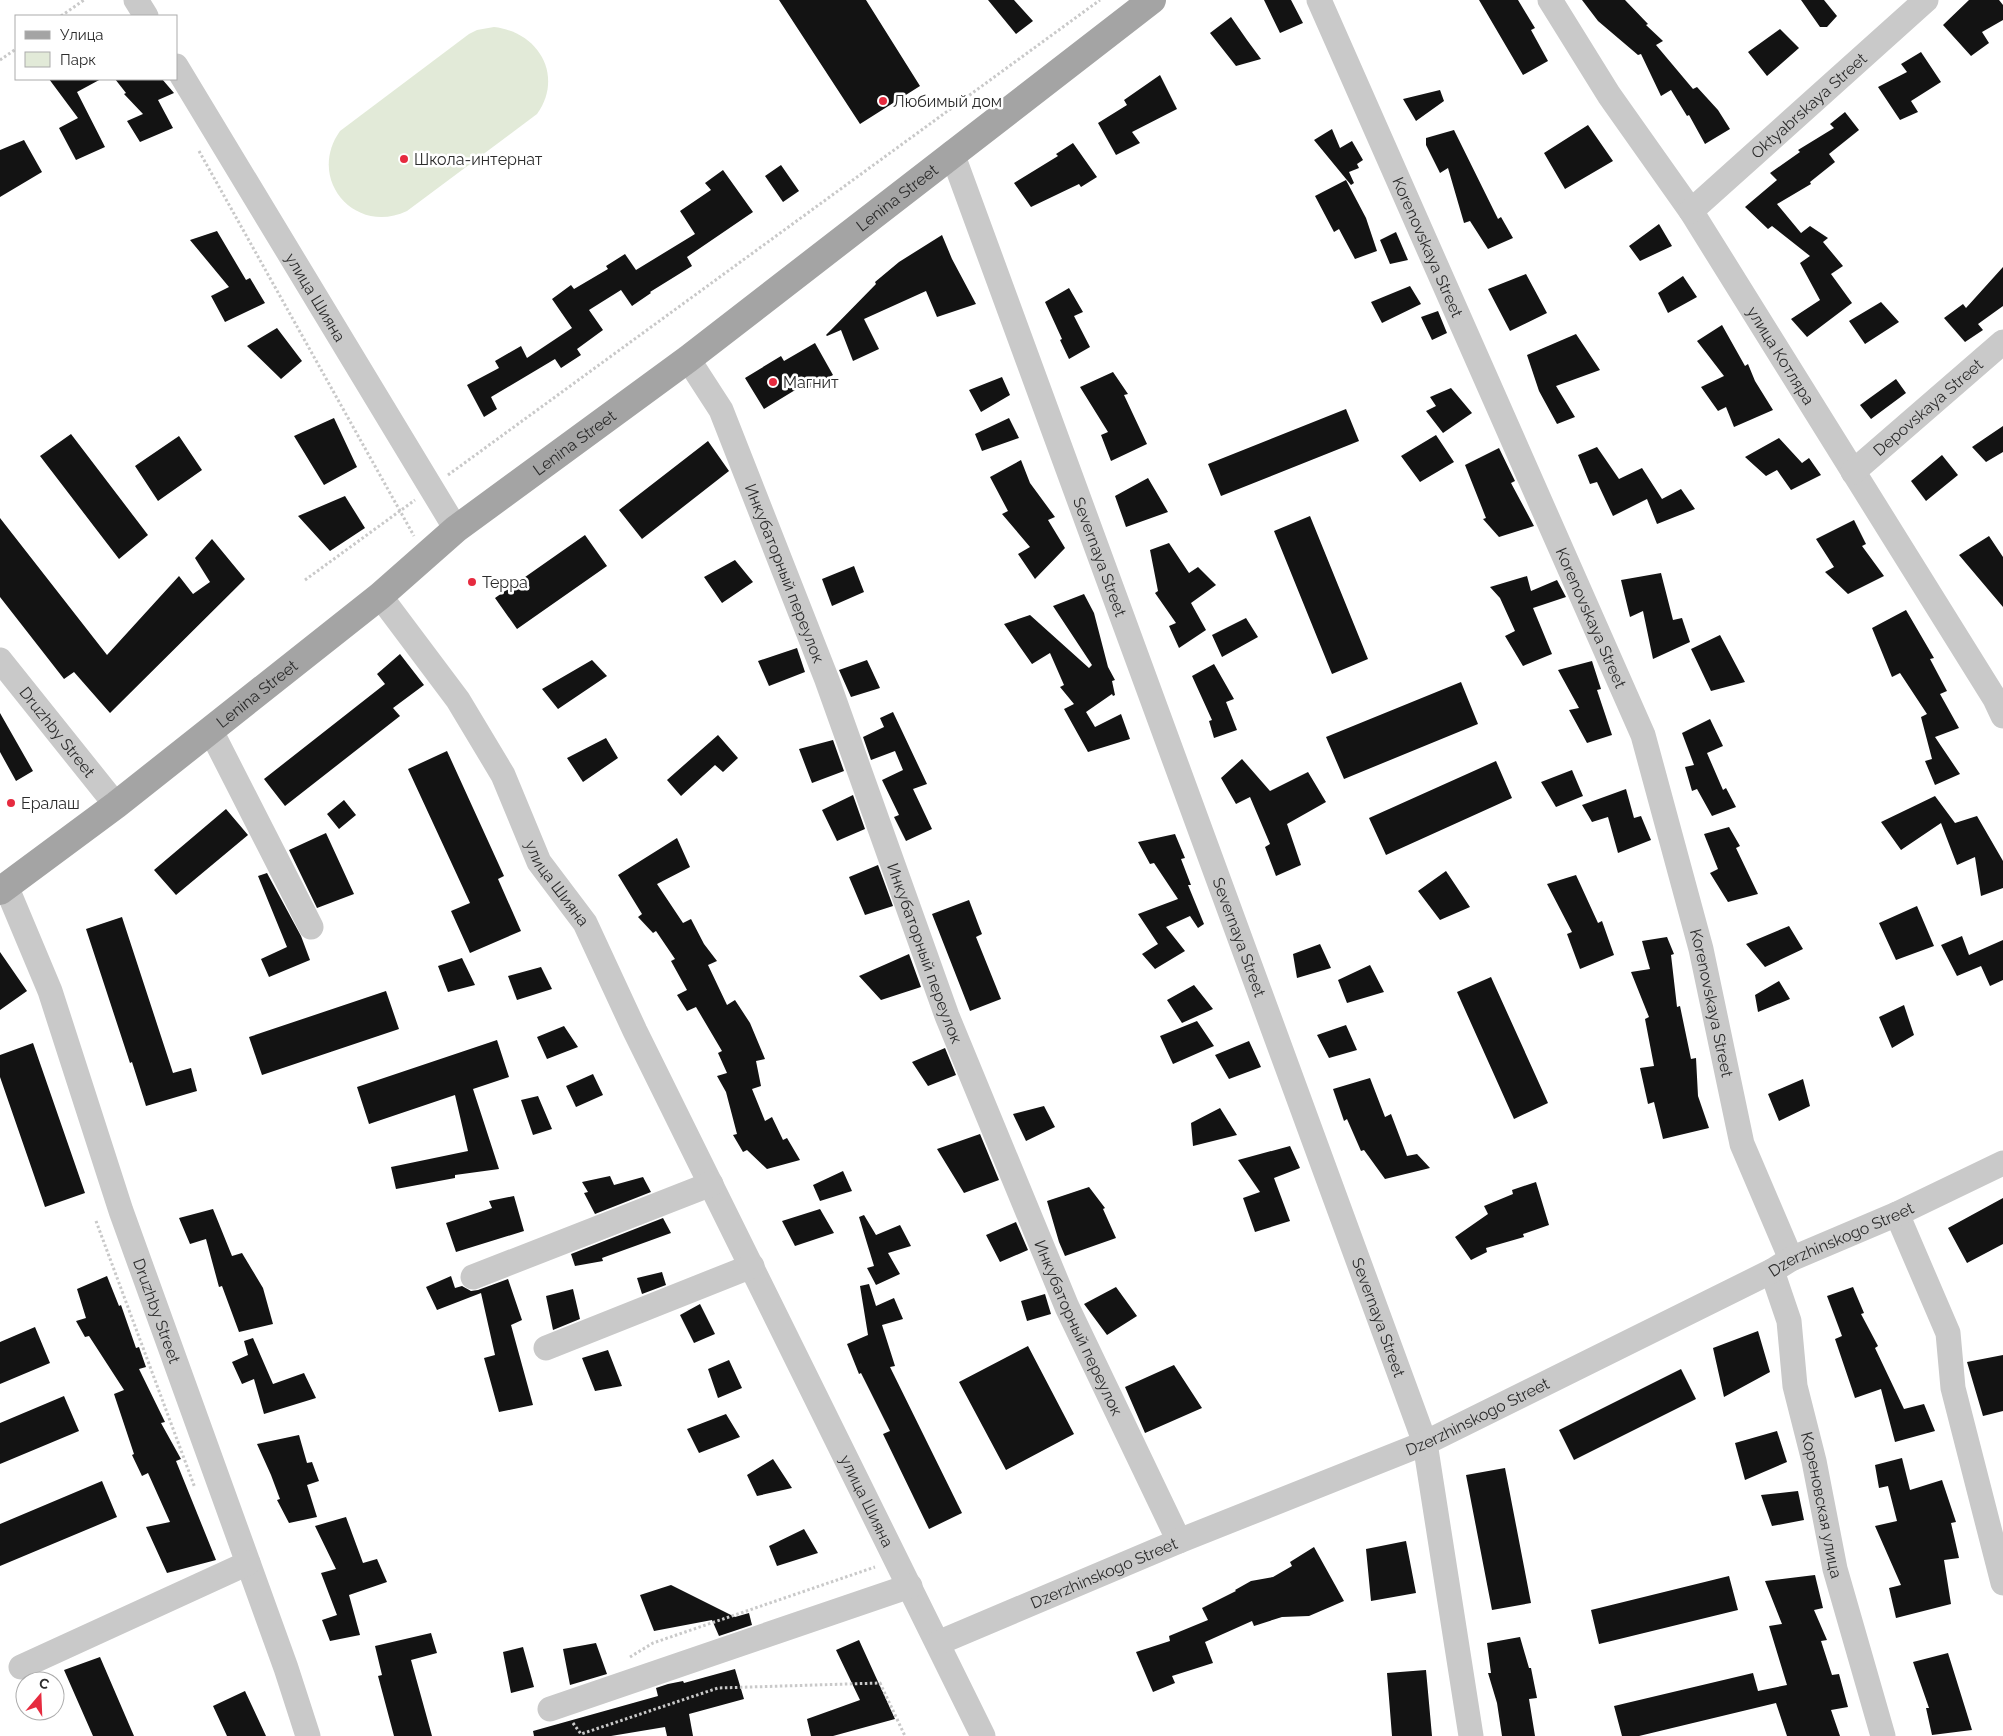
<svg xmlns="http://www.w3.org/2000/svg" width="2003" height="1736" viewBox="0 0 2003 1736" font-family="Raleway,sans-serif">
  <rect width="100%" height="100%" fill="#fff"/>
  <path fill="#e2ead8" d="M494,27C539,32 564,76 537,114L407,211C355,236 306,179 340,131L469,34L477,30Z"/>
  <path fill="#131313" d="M779,0H866L920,86L860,124Z
    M988,0H1014L1033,21L1016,34Z
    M1264,0H1291L1303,23L1280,33Z
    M1479,0H1518L1535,28L1531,30L1548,61L1523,75Z
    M1582,0H1625L1648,24L1646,25L1663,41L1656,45L1693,89L1697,87L1718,110L1730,129L1705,144L1689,115L1687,116L1671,90L1661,96L1641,54L1638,55L1598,21Z
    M1801,0H1824L1837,16L1827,27H1820Z
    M1969,0H1999L2003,5V20L1982,32L1989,43L1971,56L1943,25Z
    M1231,17L1247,40L1261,59L1236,66L1210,33Z
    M1780,29L1799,48L1767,76L1748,52Z
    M1921,52L1941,82L1911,101L1918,112L1900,120L1878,87L1907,72L1901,64Z
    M1160,75L1177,109L1132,132L1140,143L1116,155L1098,123L1127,105L1124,100Z
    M49,79H101L77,92L105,147L76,160L59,128L78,118Z
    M115,79H162L174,93L158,100L173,128L140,142L127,121L143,114L124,94L126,93Z
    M1440,90L1444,101L1416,121L1403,99Z
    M1845,112L1859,130L1829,154L1835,162L1810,182L1811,184L1777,204L1801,233L1810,226L1828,238L1823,242L1843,266L1831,274L1852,303L1807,337L1791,319L1820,300L1800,263L1810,256L1772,226L1768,229L1745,207L1777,180L1770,173L1800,152L1798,150L1834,128L1830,124Z
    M1588,125L1613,161L1565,189L1544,153Z
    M1332,129L1340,148L1352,141L1363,160L1357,164L1359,168L1349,172L1354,183L1351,185L1314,140Z
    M1454,130L1498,219L1501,217L1513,238L1488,249L1470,221L1464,223L1448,168L1440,173L1426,145V138Z
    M24,140L42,172L0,197V150Z
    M1073,143L1097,177L1081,187L1079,184L1031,207L1014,183L1058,156L1056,154Z
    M781,165L799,191L783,202L765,176Z
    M723,170L753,212L687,257L692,266L650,292L651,293L632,306L621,290L589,310L603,330L577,349L581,355L561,368L555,359L491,397L497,409L484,417L467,385L499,368L495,361L521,346L527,358L572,328L552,299L571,285L574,289L608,269L606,266L625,254L636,270L695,234L680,211L711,190L705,183Z
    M1346,180L1366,218L1377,251L1355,259L1339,229L1334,232L1315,196Z
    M1659,224L1672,246L1640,261L1629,246Z
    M217,231L246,280L250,278L265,303L225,322L211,296L229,287L190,240Z
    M1396,232L1408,260L1390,264L1380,240Z
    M942,235L952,259L976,304L937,317L926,291L864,319L879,349L853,361L841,330L827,336L826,335L876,284L875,282L899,262Z
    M2003,267V306L1978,324L1983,330L1965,342L1944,318L1963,304L1966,308Z
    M1526,274L1547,313L1510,331L1488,289Z
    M1683,276L1697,297L1668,313L1658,293Z
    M1410,286L1421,304L1382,323L1371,302Z
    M1069,288L1083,312L1074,316L1090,347L1069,359L1060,340L1062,339L1045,302Z
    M1881,302L1899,322L1865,344L1849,321Z
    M1438,311L1447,333L1432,340L1421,317Z
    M1722,325L1745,366L1748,364L1755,381L1773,410L1734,427L1726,407L1718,411L1701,387L1724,376L1697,341Z
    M277,328L302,361L281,379L247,346Z
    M1576,334L1600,370L1556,386L1575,417L1557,424L1539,391L1527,355Z
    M815,343L833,375L807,389L805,384L764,409L745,378L781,356L784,361Z
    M1113,372L1128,394L1124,395L1147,444L1111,461L1101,435L1108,432L1080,387Z
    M1002,377L1010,395L981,412L969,390Z
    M1896,379L1906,393L1871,419L1860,405Z
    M1451,388L1472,413L1443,433L1426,411L1436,406L1430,397Z
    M1346,409L1359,441L1221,496L1208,464Z
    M334,418L357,467L324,485L294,436Z
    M1009,418L1019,438L982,451L975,434Z
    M2003,426V452L1986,462L1972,447Z
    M71,434L148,535L119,559L40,456Z
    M1436,435L1454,462L1420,482L1401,456Z
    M179,436L202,470L158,501L135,466Z
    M1779,438L1802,463L1809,458L1821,475L1791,490L1777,470L1766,476L1745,457Z
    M708,441L729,471L642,539L619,510Z
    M1597,447L1619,479L1642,468L1662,499L1681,489L1695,509L1657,524L1647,499L1613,516L1597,482L1590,484L1578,455Z
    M1499,448L1515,481L1511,483L1534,526L1499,537L1483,519L1486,518L1465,465Z
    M1942,455L1958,475L1926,501L1911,481Z
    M1021,460L1030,483L1055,517L1048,520L1065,548L1035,579L1018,554L1030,547L1002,514L1008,511L990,477Z
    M1148,478L1168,512L1126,527L1115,496Z
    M345,496L365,528L330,551L298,516Z
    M1310,516L1368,659L1332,674L1274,531Z
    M0,518L107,655L179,576L193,594L210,582L195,558L212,539L245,579L110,713L74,672L64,679L0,597Z
    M1854,520L1866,544L1862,546L1884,576L1848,594L1825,572L1834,567L1816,539Z
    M585,535L607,566L517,629L495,598Z
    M1989,536L2003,557V607L1959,555Z
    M1169,543L1189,573L1198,567L1216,585L1191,603L1206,630L1179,648L1169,626L1176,623L1155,593L1158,591L1150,550Z
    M735,560L753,582L722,603L704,577Z
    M854,566L864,592L832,606L822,579Z
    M1661,573L1673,620L1682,618L1690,642L1653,659L1643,611L1630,617L1621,580Z
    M1527,576L1531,591L1557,580L1566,597L1533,608L1552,654L1523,666L1505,636L1515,631L1500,598L1490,587Z
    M1084,594L1094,613L1108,667L1115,680L1112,681L1115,695L1113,696L1112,694L1086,712L1095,727L1121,714L1130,739L1088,752L1064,709L1074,704L1060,687L1064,685L1050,653L1032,664L1004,624L1030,615L1089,668L1092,665L1053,606Z
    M1906,610L1934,658L1930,659L1947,691L1940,694L1959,728L1935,737L1960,774L1935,785L1925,761L1932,759L1921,717L1927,714L1900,673L1892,677L1872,628Z
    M1246,618L1258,637L1222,657L1212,635Z
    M1720,635L1745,682L1711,691L1691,649Z
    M797,648L805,672L769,686L758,661Z
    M400,654L424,685L393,708L400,716L285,806L264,779L385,684L377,674Z
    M592,660L607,676L558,709L542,689Z
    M867,660L880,688L851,697L839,670Z
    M1592,661L1601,689L1597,690L1612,735L1587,743L1569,710L1579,708L1558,670Z
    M1214,664L1234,699L1226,702L1237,730L1214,738L1209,721L1212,720L1192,676Z
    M1461,682L1478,724L1344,779L1326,737Z
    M893,712L927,784L913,789L932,829L906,841L894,817L899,815L882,780L903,770L895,751L871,760L863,737L884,727L880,718Z
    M0,713L33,771L16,781L0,752Z
    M1710,719L1723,746L1707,753L1723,790L1726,788L1736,807L1712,816L1697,789L1692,791L1685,767L1694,765L1682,733Z
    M718,735L738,758L723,772L715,765L681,796L667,780Z
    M606,738L618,758L583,782L567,758Z
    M833,740L844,771L812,783L799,749Z
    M447,751L504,876L498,879L521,931L470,953L451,911L470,903L408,769Z
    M1242,759L1270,791L1308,772L1326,802L1287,824L1301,865L1276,876L1265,847L1270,844L1250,797L1236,804L1221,778Z
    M1496,761L1512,798L1386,855L1369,818Z
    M1572,770L1583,796L1556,807L1541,782Z
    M1626,789L1634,818L1641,816L1651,840L1618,853L1608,817L1592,822L1582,805Z
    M853,795L865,829L837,841L822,810Z
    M1935,796L1955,823L1977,816L2003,861V888L1981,896L1975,857L1957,865L1941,823L1901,850L1881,822Z
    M344,800L356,815L339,829L327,814Z
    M226,809L248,835L176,895L154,870Z
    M1729,827L1740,846L1736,848L1758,894L1728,902L1710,873L1718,869L1704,834Z
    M326,833L354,894L317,908L289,850Z
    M1175,834L1185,858L1181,859L1191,885H1188L1204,924L1198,928L1190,916L1166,927L1185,951L1155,969L1142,954L1158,944L1138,914L1178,899L1154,863L1150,864L1138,842Z
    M677,838L690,867L657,884L683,923L691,919L704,944L717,961L708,965L727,1005L735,1000L750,1023L765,1059L756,1061L761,1086L752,1089L765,1121L772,1117L783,1140L787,1138L800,1160L767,1169L747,1150L743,1152L733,1135L737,1134L726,1092L717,1076L727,1073L718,1053L722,1051L696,1007L687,1011L677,995L687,990L671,961L675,959L656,931L653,933L638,917L642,914L618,875Z
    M878,865L893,906L865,915L849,877Z
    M1446,871L1470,907L1440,920L1418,891Z
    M267,873L301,936L310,960L269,977L261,959L287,947L258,876Z
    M1576,875L1598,923L1602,921L1614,955L1580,969L1567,934L1572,932L1547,884Z
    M969,900L982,934L976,937L1001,999L970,1011L932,914Z
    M1917,906L1934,946L1896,960L1879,923Z
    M122,917L173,1073L191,1068L197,1091L146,1106L132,1062L130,1063L86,929Z
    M1789,926L1803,949L1765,967L1746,944Z
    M1962,936L1969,955L2003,940V980L1990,986L1981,966L1957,976L1941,945Z
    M1667,937L1674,954L1671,955L1677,1007L1680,1006L1691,1059L1696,1058L1698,1096L1709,1128L1663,1139L1654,1102L1648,1104L1640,1068L1654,1066L1645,1019L1649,1017L1631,972L1650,969L1642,941Z
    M1320,944L1331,968L1297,978L1293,954Z
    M0,952L27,991L0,1010Z
    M909,954L921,987L881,1000L859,976Z
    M462,958L475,985L448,992L438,966Z
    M1370,965L1384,992L1347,1003L1338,980Z
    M541,967L552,989L517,1000L508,976Z
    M1491,977L1548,1103L1514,1119L1457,992Z
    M1779,981L1790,999L1758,1012L1755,995Z
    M1194,985L1213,1009L1182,1023L1167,1000Z
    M386,991L399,1029L262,1075L249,1037Z
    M1904,1005L1914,1035L1892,1048L1879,1017Z
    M1197,1021L1214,1046L1173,1064L1160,1036Z
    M1346,1025L1357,1050L1329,1058L1317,1035Z
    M564,1026L578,1047L547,1059L537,1037Z
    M497,1040L509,1077L473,1089L499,1169L455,1175V1178L396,1189L391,1167L468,1151L455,1095L369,1124L357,1087Z
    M1249,1041L1261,1067L1229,1079L1215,1055Z
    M33,1043L85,1193L45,1207L0,1077V1055Z
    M945,1048L956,1075L928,1086L912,1062Z
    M593,1074L603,1095L576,1107L566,1086Z
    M1370,1078L1385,1117L1391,1114L1407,1156L1417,1154L1430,1168L1385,1179L1364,1150L1361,1151L1347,1119L1344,1121L1333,1089Z
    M1803,1079L1810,1106L1779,1121L1768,1094Z
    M538,1096L552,1129L533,1135L521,1100Z
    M1044,1106L1055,1127L1026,1141L1013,1114Z
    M1220,1108L1237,1135L1193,1146L1191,1123Z
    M980,1134L999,1180L964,1193L937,1149Z
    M1290,1146L1300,1168L1274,1178L1290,1221L1255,1232L1243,1198L1260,1192L1238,1160Z
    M843,1171L852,1191L820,1201L813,1185Z
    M610,1176L614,1185L643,1177L651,1192L595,1214L584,1193L588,1192L582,1182Z
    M1536,1182L1549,1225L1523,1234L1524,1237L1486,1248L1487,1252L1471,1260L1455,1237L1488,1214L1484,1206L1513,1194L1512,1190Z
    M1089,1187L1105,1208L1103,1209L1116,1238L1065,1256L1059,1242L1047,1201Z
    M514,1196L524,1231L456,1252L446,1223L492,1208L489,1201Z
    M2003,1198V1244L1967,1263L1948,1228Z
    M213,1209L232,1256L242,1253L263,1288L273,1324L239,1332L222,1286L219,1287L206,1239L190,1244L179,1218Z
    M820,1209L834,1233L795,1246L782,1221Z
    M864,1215L876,1235L900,1225L911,1246L888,1253L900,1274L876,1285L867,1268L874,1266L859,1217Z
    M663,1218L671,1233L602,1258L603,1261L575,1266L571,1254Z
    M1016,1222L1028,1250L1000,1262L986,1235Z
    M662,1272L666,1285L642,1294L637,1278Z
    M107,1276L119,1306L121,1305L136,1348L139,1347L146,1367L139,1369L165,1422L161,1423L181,1459L176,1461L216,1560L167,1573L146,1527L170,1522L148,1473L142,1476L132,1455L134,1454L114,1394L124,1390L89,1336L85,1337L76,1321L86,1318L77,1289Z
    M451,1276L455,1288L462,1286L471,1291L478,1290L508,1279L522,1320L511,1325L533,1405L499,1412L484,1358L495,1355L481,1293L437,1310L426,1287Z
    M869,1284L876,1306L894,1298L903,1319L882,1325L895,1366L890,1367L962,1513L929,1529L883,1434L890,1431L861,1373L859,1374L847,1344L868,1335L860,1286Z
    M1116,1287L1137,1316L1107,1335L1084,1304Z
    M1853,1287L1864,1313L1861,1314L1878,1346L1875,1348L1904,1409L1924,1404L1935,1431L1895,1442L1881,1389L1855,1398L1835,1339L1842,1336L1827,1296Z
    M573,1289L580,1319L553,1330L546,1296Z
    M1045,1294L1051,1314L1027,1321L1021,1301Z
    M700,1304L715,1334L694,1343L680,1315Z
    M35,1327L50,1363L0,1384V1342Z
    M1758,1331L1770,1372L1724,1397L1713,1348Z
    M253,1338L273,1384L304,1373L316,1398L264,1414L254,1379L242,1384L232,1362L248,1355L244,1341Z
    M1028,1346L1074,1434L1006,1470L959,1382Z
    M608,1350L622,1386L595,1391L582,1358Z
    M2003,1355V1411L1983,1416L1967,1362Z
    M729,1360L742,1388L718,1398L708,1369Z
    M1174,1365L1202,1408L1145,1433L1125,1387Z
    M1681,1369L1696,1399L1574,1460L1559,1430Z
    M64,1396L79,1431L0,1464V1423Z
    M726,1414L740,1437L699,1453L687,1429Z
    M1777,1431L1787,1462L1745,1480L1735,1443Z
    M299,1435L307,1463L312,1462L319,1481L307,1485L317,1517L289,1523L277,1500L280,1499L271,1475L257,1444Z
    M1902,1458L1910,1490L1942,1480L1956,1522L1951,1523L1959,1558L1944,1560L1951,1604L1896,1618L1889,1588L1901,1585L1875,1526L1897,1521L1888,1486L1879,1488L1875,1465Z
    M773,1459L792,1488L757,1496L747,1475Z
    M1505,1468L1531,1603L1492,1610L1466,1475Z
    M102,1481L117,1517L0,1566V1524Z
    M1798,1491L1804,1520L1772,1526L1761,1495Z
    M346,1517L363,1563L377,1559L387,1582L349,1595L360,1635L330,1641L322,1620L337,1615L321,1573L336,1569L315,1526Z
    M804,1529L818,1553L777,1566L769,1546Z
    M1406,1541L1416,1593L1371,1601L1366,1549Z
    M1314,1547L1344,1601L1309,1616L1282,1617L1254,1626L1252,1621L1205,1642L1213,1663L1172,1676L1175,1683L1153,1692L1136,1652L1170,1641L1169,1636L1208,1620L1202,1608L1236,1591L1235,1590L1251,1581L1273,1577L1292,1566L1290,1562Z
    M1815,1575L1823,1608L1814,1610L1827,1640L1821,1641L1832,1675L1839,1674L1848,1707L1831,1710L1840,1736H1787L1776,1703L1639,1736H1622L1614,1706L1753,1673L1758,1691L1787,1685L1769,1626L1782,1624L1765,1581Z
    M1729,1576L1738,1610L1599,1644L1591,1610Z
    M671,1585L735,1617L749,1613L752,1625L719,1636L712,1620L654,1631L640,1595Z
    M431,1633L437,1653L411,1660L432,1736H394L378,1676L382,1675L375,1646Z
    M1520,1637L1529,1668H1531L1537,1698L1529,1699L1535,1736H1502L1497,1703L1488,1673H1491L1487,1643Z
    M859,1640L895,1719L833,1736H811L807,1719L860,1700L836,1650Z
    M596,1643L607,1674L570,1685L563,1649Z
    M523,1647L534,1687L511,1693L503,1652Z
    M1948,1653L1972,1730L1932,1735L1926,1708H1929L1913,1662Z
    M100,1657L134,1736H93L64,1670Z
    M735,1669L744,1699L689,1714L693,1736H667L665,1727L611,1736H534L533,1731L658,1696L656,1688L668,1684L683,1681L684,1683Z
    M1426,1670L1432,1736H1392L1387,1673Z
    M245,1691L266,1736H227L213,1706Z"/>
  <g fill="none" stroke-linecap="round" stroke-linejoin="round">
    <path stroke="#c9c9c9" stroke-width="3" stroke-dasharray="2.5 2.5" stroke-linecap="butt" d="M61,16L84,0
      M0,60L16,49
      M199,151L414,536
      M448,475L1100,0
      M305,580L415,500
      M96,1221L195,1488
      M630,1657L653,1643L875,1567
      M573,1723L581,1734L718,1688L880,1683L905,1736"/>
    <g stroke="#c9c9c9" stroke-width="25">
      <path d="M136,0L146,16"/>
      <path id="s1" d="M1319,0L1643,735L1701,949L1742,1144L1791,1259"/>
      <path id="s2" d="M1550,0L1609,95L1691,211L1995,699L2003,716"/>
      <path id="s3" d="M176,66L456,529"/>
      <path id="s4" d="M952,153L1425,1443L1471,1736"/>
      <path id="s5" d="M1691,211L1926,0"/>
      <path id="s6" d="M688,359L721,410L827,680L947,1016L1067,1307L1179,1541"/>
      <path id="s7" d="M1853,472L2003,342"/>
      <path id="s8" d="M380,596L458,700L503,775L539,862L585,923L635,1031L983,1736"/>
      <path id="s9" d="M0,660L116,805"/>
      <path d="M211,731L311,927"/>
      <path id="s10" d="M6,886L50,991L121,1211L286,1668L308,1736"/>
      <path d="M1897,1214L1948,1333L1953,1388L2003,1583"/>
      <path id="s11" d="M1772,1271L1789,1321L1795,1386L1814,1461L1835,1569L1883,1736"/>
      <path d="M473,1277L711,1184"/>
      <path d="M546,1348L752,1266"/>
      <path id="s12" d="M938,1643L1179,1541L1425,1443L1772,1271L1791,1259L1897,1214L2003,1163"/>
      <path d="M21,1667L248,1563"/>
      <path d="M550,1709L910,1586"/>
    </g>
    <path stroke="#a4a4a4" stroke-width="28" id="s13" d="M0,891L116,805L380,596L456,529L688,359L1152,0"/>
  </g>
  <g fill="#e62b3f" stroke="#fff" stroke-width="2">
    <circle cx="883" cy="101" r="5"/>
    <circle cx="404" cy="159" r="5"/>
    <circle cx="773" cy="382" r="5"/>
    <circle cx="472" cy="582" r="5"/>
    <circle cx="11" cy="803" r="5"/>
  </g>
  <g text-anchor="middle" stroke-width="5" stroke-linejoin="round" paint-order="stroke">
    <g font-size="16" fill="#2c2c2c" stroke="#fff" text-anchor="start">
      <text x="893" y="107">Любимый дом</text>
      <text x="414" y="165">Школа-интернат</text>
      <text x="783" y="388">Магнит</text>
      <text x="482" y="588">Терра</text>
      <text x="21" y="809">Ералаш</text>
    </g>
    <g font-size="16" fill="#2c2c2c" stroke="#fff">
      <text dy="6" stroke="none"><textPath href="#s5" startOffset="158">Oktyabrskaya Street</textPath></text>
      <text dy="6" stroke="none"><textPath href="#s13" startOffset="1134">Lenina Street</textPath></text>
      <text dy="6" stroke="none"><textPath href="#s1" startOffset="270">Korenovskaya Street</textPath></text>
      <text dy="6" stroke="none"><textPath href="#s3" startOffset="270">улица Шияна</textPath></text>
      <text dy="6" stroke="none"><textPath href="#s2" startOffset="424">улица Котляра</textPath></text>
      <text dy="6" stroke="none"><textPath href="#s7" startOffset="99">Depovskaya Street</textPath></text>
      <text dy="6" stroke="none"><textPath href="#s13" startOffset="729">Lenina Street</textPath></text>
      <text dy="6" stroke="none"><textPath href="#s4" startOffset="430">Severnaya Street</textPath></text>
      <text dy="6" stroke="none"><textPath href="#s6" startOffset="236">Инкубаторный переулок</textPath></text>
      <text dy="6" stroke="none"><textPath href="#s1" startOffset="675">Korenovskaya Street</textPath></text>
      <text dy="6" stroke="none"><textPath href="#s13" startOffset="324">Lenina Street</textPath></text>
      <text dy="6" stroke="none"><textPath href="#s9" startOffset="92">Druzhby Street</textPath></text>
      <text dy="6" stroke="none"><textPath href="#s8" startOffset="339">улица Шияна</textPath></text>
      <text dy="6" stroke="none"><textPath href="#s4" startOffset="835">Severnaya Street</textPath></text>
      <text dy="6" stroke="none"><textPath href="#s6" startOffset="641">Инкубаторный переулок</textPath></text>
      <text dy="6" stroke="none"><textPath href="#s1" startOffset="1080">Korenovskaya Street</textPath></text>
      <text dy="6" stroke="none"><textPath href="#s12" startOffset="990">Dzerzhinskogo Street</textPath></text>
      <text dy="6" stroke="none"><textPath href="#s10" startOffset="451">Druzhby Street</textPath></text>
      <text dy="6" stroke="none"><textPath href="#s4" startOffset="1240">Severnaya Street</textPath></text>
      <text dy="6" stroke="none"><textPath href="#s6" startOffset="1046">Инкубаторный переулок</textPath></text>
      <text dy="6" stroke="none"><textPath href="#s12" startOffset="585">Dzerzhinskogo Street</textPath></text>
      <text dy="6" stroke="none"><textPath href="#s8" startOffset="1031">улица Шияна</textPath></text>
      <text dy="6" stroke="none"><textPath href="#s11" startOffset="240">Кореновская улица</textPath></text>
      <text dy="6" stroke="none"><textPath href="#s12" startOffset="180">Dzerzhinskogo Street</textPath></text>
    </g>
  </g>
  <rect x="15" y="15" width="162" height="65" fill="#ffffff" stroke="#ababab"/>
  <rect x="25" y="31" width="25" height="8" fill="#a4a4a4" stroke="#ababab"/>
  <text x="60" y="40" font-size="15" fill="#2c2c2c">Улица</text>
  <rect x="25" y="52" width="25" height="15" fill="#e2ead8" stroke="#ababab"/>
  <text x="60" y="65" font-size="15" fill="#2c2c2c">Парк</text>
  <g transform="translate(40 1696) rotate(19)"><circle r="24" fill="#ffffff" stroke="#ababab"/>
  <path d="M0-4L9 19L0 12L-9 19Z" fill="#e62b3f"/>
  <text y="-8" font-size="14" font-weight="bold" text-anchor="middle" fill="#2c2c2c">С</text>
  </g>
</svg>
